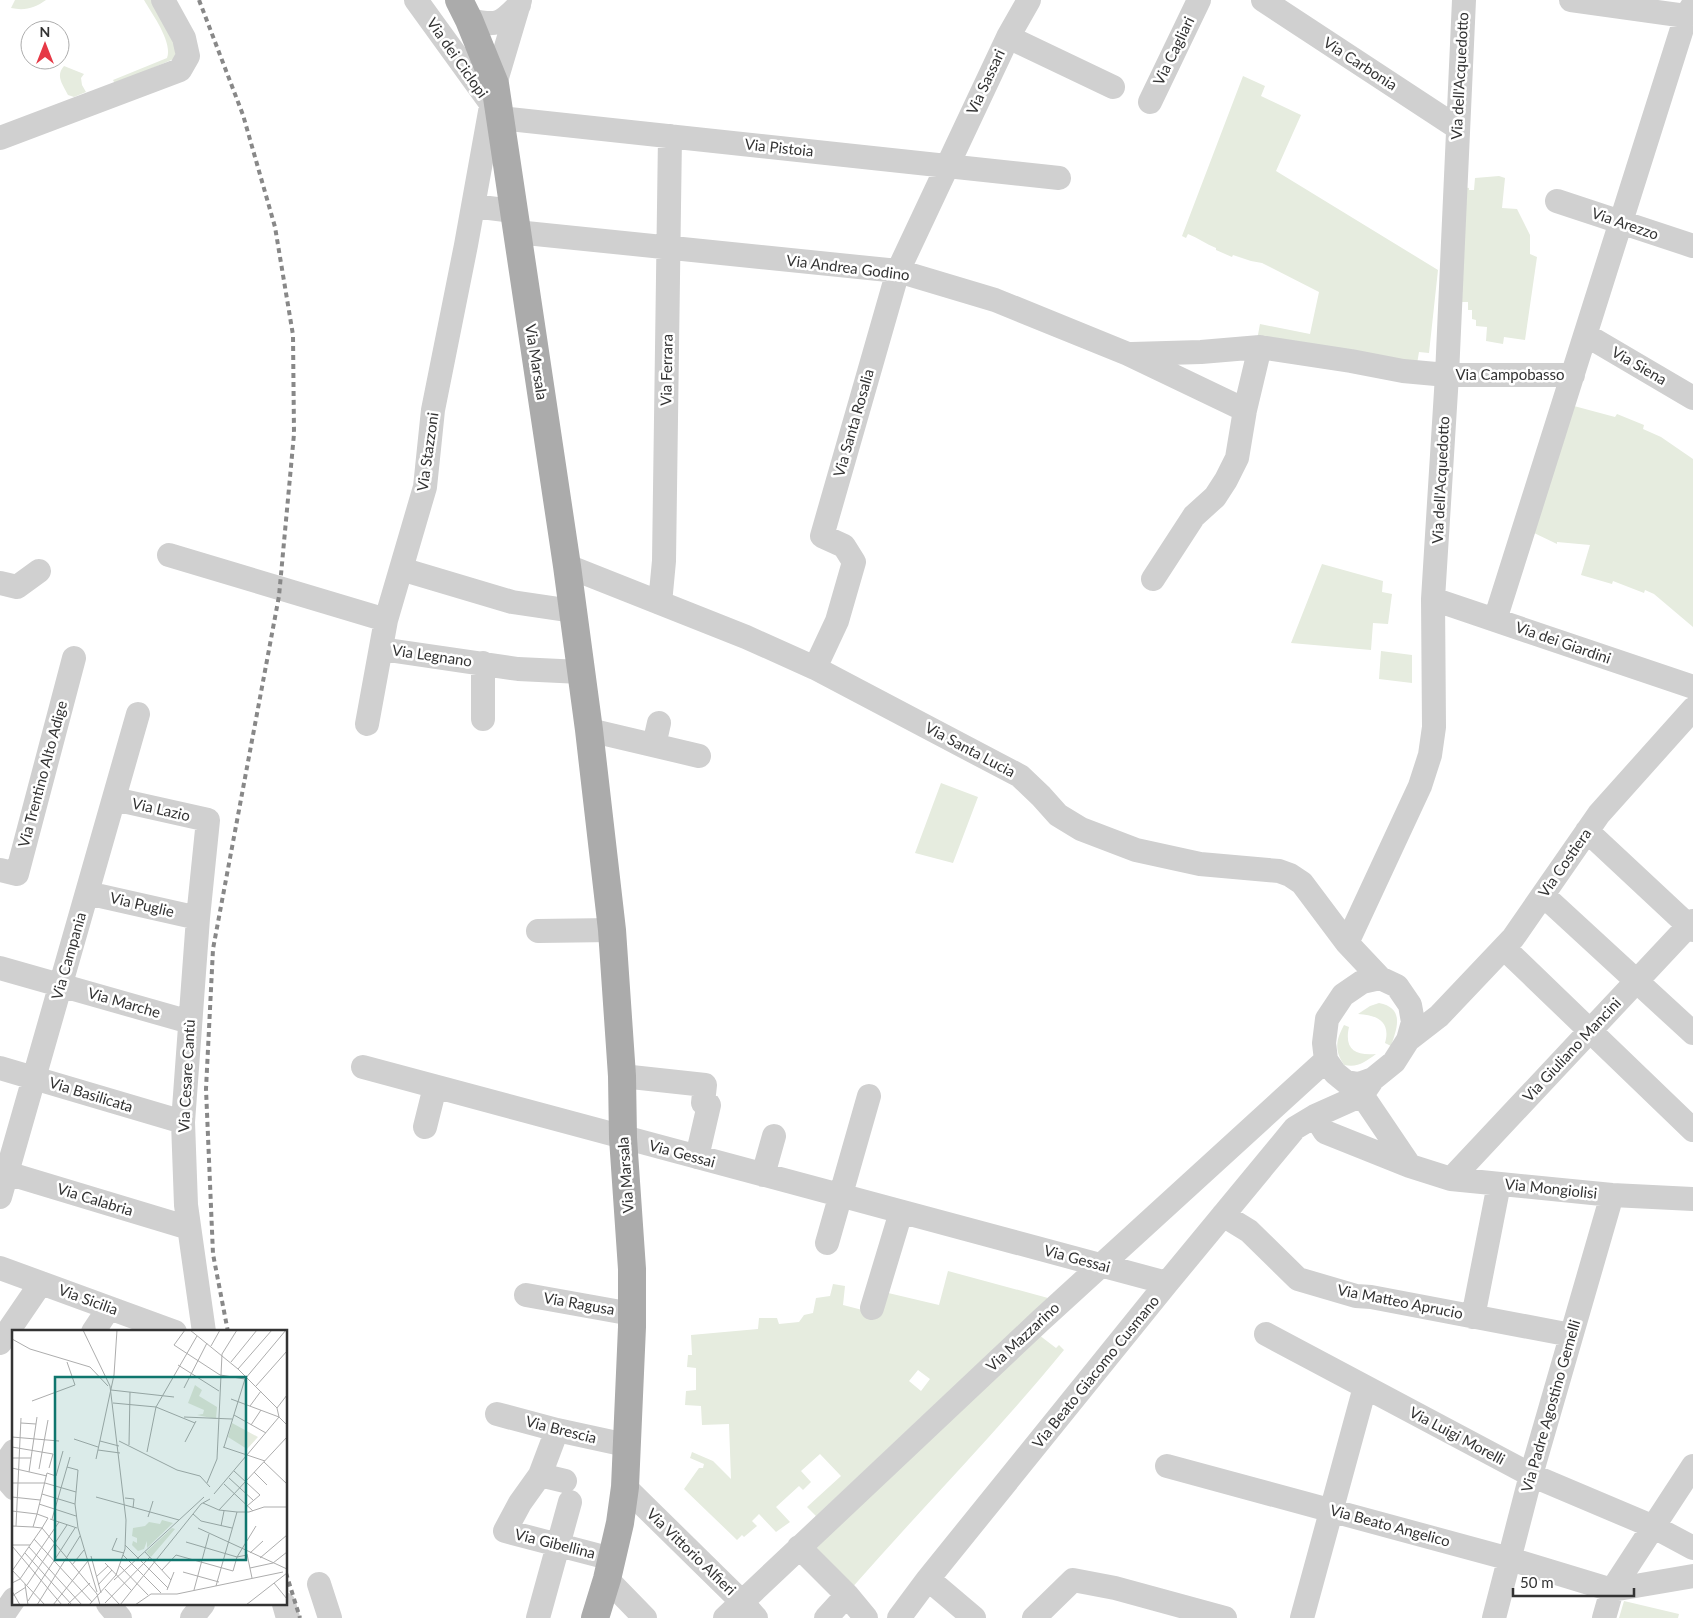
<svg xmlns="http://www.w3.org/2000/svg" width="1693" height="1618" viewBox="0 0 1693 1618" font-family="Lato,sans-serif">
  <rect width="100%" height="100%" fill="#fff"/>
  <path fill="#e6ecdf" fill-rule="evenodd" d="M15,0H46C35,8 25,11 11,8Z
    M144,0H154L175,39L176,58L115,84L113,80L167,58C173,42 152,14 144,0Z
    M64,66L84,74L81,78L82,85L86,92L74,97L68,95C63,85 55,76 64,66Z
    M1243,76L1265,86L1261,96L1301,115L1276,171L1438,270L1429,353L1419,352L1417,364L1257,340L1260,324L1310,334L1319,292L1262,263L1251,261L1233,255L1232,257L1216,250V248C1206,244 1198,238 1188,234L1186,238L1182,236Z
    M1499,176L1505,178L1502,208L1517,209L1530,235V254L1537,257L1525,340L1504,337L1503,344L1486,341L1487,327L1476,326V320L1472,319V310H1468V302H1462L1463,187L1469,188V190H1474L1475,178Z
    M1574,406L1615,417L1617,414L1644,425L1643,429L1661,437L1693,459V627L1654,594L1645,590L1644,593L1613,581L1612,584L1581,575L1590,545L1557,542V544L1532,532Z
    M1322,564L1383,581L1382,592L1392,594L1388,624L1373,623L1371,650L1291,643Z
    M1381,651L1412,655V683L1379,679Z
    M941,783L978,797L953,863L915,853Z
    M1379,1003C1405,1008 1397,1028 1391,1046L1385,1043C1391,1022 1378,1015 1358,1014L1370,1006Z
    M1344,1025L1349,1027C1344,1049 1355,1056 1376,1054C1365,1062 1358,1068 1344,1065C1334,1050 1336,1040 1344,1025Z
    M948,1271L1048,1298L816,1516L807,1507L841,1476L820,1454L801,1471L811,1482L803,1490L799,1486L776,1507L790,1522L776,1532L759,1514L752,1521L757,1526L744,1537L742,1535L737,1540L684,1489L699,1468H703L704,1464L690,1458L692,1452L713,1461L731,1479L729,1424L702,1425L701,1406L685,1405L686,1391L696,1390V1368L687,1367L688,1355H692L691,1335L758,1329L759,1318H777L779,1324L799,1322L804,1315L813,1313L816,1298L830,1296L833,1284L845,1286L843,1305L878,1314L884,1292L939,1305ZM918,1370L930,1379L921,1391L909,1381Z
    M1039,1335L1056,1348L1059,1345L1064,1350C996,1433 920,1510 850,1590L809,1550Z
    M1624,1601L1679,1614L1678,1618H1619Z"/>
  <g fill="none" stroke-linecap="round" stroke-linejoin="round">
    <path stroke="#d0d0d0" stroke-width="24" d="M416,0L497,112
      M1263,0L1458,128
      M1571,0L1686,16
      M469,20C497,26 500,25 519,5
      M1008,37L1113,87
      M1150,102L1199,0
      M500,118L1059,178
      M0,138L180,70L188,56L184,38L163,0
      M1557,201L1693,246
      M473,206L513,211
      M516,232L898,271L995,300L1128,354L1245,410
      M1586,335L1693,398
      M1132,354L1201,352L1260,347L1351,361L1403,371L1447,375H1573
      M169,555L386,620
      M567,566L746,637L815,668L1020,776L1041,796L1058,815L1081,829L1136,850L1200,864L1279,871L1290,875L1302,883L1347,943L1380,978
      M401,569L512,602L573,611
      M1153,579L1194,516L1215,497L1226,480L1237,458L1245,410L1260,347
      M0,583L17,587L39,571
      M1433,599L1693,687
      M660,603L664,561L670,136
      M1495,620L1686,16L1693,5
      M381,649L518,669L581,672
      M483,663V719
      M815,668L837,621L854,562L844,546L822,536L898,271L1008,37L1029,0
      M367,724L386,620L425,487L433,410L466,245L495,84L520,0
      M589,730L699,756
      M654,745L659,723
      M114,799L208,820L198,918L183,1122L186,1205L204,1332
      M1587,831L1693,930
      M0,870L17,874L74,658
      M87,893L198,918
      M1543,895L1693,1033
      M538,931L612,930
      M1347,943L1420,786L1430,755L1434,727L1433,599L1447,375L1464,0
      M1504,948L1693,1130
      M0,968L190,1022
      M1380,978L1397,986L1410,1005L1413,1022L1408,1040L1394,1062L1373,1079L1359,1084L1346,1082L1335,1073L1326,1060L1324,1043L1327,1019L1343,995L1362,982Z
      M1408,1040L1439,1016L1513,938L1599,814L1693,709
      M363,1067L1167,1283
      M0,1068L183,1122
      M622,1076L705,1085L703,1103L709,1105L697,1157
      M1362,1095L1410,1166
      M1315,1116L1325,1132L1410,1166L1451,1179L1612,1195L1693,1199
      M425,1127L435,1087
      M0,1171L189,1228
      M763,1175L774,1136
      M1451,1179L1693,921
      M0,1197L138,714
      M1223,1215L1249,1231L1298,1279L1356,1296L1371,1297L1571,1335
      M827,1243L869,1096
      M0,1268L175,1332
      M526,1295L632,1314
      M872,1308L901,1212
      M1473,1317L1499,1184
      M93,1332L109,1308
      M1266,1334L1531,1475L1654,1527L1693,1548
      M0,1343L41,1283
      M497,1414L557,1430L626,1445
      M557,1430L540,1475L520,1503L505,1531L612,1559
      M1167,1466L1510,1559L1612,1590L1693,1576
      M0,1471L14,1451
      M0,1472L14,1488
      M540,1475L565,1481
      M625,1487L742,1602L756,1618
      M799,1547L847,1595L866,1618
      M607,1579L645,1618
      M928,1579L974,1618
      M319,1584L330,1618
      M108,1604L120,1618
      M284,1604L288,1618
      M1,1618L14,1599
      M192,1618L203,1604
      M538,1618L570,1502
      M725,1618L1040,1321L1326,1060
      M826,1618L847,1595
      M899,1618L928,1579L1167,1283L1295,1128L1315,1116L1362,1095L1373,1079
      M1034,1618L1073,1580L1115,1588L1225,1618
      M1302,1618L1365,1387
      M1494,1618L1531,1475L1612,1195
      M1604,1618L1612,1590L1693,1466"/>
    <path stroke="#ababab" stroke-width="28" d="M459,0L469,20L495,84L567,566L589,730L612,930L622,1076L623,1138L632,1269V1327L625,1487L620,1523L607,1579L595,1618"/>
    <path stroke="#888" stroke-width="4" stroke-dasharray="5 4" stroke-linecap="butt" d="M199,0L243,115L275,227L293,335L294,434L279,596L213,949L206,1089L213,1254L228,1332
      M286,1573L300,1618"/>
  </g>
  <g text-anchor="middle" stroke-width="5" stroke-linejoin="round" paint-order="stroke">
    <g font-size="15" fill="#333" stroke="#fff">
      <text transform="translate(1174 51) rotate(-64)" y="5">Via Cagliari</text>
      <text transform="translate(457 58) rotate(55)" y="5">Via dei Ciclopi</text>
      <text transform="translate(1360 64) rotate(33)" y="5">Via Carbonia</text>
      <text transform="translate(1460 76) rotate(-87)" y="5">Via dell'Acquedotto</text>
      <text transform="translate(986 82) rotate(-65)" y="5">Via Sassari</text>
      <text transform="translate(779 148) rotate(6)" y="5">Via Pistoia</text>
      <text transform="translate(1625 224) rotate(19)" y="5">Via Arezzo</text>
      <text transform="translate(848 268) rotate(7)" y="5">Via Andrea Godino</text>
      <text transform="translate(536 362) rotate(81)" y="5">Via Marsala</text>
      <text transform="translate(1639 366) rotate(30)" y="5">Via Siena</text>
      <text transform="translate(667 370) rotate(-89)" y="5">Via Ferrara</text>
      <text x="1510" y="380">Via Campobasso</text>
      <text transform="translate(854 423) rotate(-74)" y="5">Via Santa Rosalia</text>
      <text transform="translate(428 452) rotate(-82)" y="5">Via Stazzoni</text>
      <text transform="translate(1441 480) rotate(-87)" y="5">Via dell'Acquedotto</text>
      <text transform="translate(1563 643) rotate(19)" y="5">Via dei Giardini</text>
      <text transform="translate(432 656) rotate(8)" y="5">Via Legnano</text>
      <text transform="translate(970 750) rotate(28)" y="5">Via Santa Lucia</text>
      <text transform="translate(43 774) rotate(-75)" y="5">Via Trentino Alto Adige</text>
      <text transform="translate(161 810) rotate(13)" y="5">Via Lazio</text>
      <text transform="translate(1565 863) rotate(-55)" y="5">Via Costiera</text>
      <text transform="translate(142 905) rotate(13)" y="5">Via Puglie</text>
      <text transform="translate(69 956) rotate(-74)" y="5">Via Campania</text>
      <text transform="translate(124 1003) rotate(16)" y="5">Via Marche</text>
      <text transform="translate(1572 1050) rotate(-47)" y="5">Via Giuliano Mancini</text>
      <text transform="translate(187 1076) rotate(-87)" y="5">Via Cesare Cantù</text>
      <text transform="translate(91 1095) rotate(17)" y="5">Via Basilicata</text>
      <text transform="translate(682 1154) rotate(15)" y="5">Via Gessai</text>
      <text transform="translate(626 1175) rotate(-94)" y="5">Via Marsala</text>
      <text transform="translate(1551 1189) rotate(6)" y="5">Via Mongiolisi</text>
      <text transform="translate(95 1200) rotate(17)" y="5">Via Calabria</text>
      <text transform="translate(1077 1259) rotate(15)" y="5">Via Gessai</text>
      <text transform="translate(88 1300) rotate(20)" y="5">Via Sicilia</text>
      <text transform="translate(1400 1302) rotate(11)" y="5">Via Matteo Aprucio</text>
      <text transform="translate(579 1304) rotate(10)" y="5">Via Ragusa</text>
      <text transform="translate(1023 1337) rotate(-43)" y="5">Via Mazzarino</text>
      <text transform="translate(1096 1372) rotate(-51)" y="5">Via Beato Giacomo Cusmano</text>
      <text transform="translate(1551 1406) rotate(-74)" y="5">Via Padre Agostino Gemelli</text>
      <text transform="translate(561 1430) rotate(14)" y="5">Via Brescia</text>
      <text transform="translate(1457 1436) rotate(28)" y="5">Via Luigi Morelli</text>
      <text transform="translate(1390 1526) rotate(15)" y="5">Via Beato Angelico</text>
      <text transform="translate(555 1544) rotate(14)" y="5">Via Gibellina</text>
      <text transform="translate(691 1552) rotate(44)" y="5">Via Vittorio Alfieri</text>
    </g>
  </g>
  <g transform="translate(12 1330)">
    <rect width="275" height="275" fill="#fff"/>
    <path d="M183,55L190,60L187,66L205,77L204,89L185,85L191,84L192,80L176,73ZM220,93L246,107L235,119L216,107ZM150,190L161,193L135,218V211L132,219L126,221L120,215L121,211L125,213V208L120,206L121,198L133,196L137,192L148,194ZM160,198L163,199L139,227L134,222Z" fill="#e6ecdf"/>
    <path fill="none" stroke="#adadad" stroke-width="1" d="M71,0L98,56L114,190L113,219L104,245L77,275M173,0L162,15L208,45L233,49M178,0L226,39L265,78L267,87M0,9L18,19L78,37L96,56M199,16L208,0M219,32L245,0M166,35L207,61M226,39L260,0M244,56L275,21M172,58L195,13M99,60L162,67M219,69L267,87L275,95M20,71L63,55L55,32M101,73L144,77L183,93M238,76L249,61M265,78L275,65M222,85L254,103M172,87L220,89M9,93L24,94M239,95L249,80M0,107L47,111M62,109L86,117M88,111L107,116M107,111L165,140L188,146L198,157M173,112L184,91M117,115L118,62M0,117L41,124L37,138M211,117L253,131M212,117L233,49L274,0M86,120L108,123M135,122L144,77L185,6M0,128H19M84,129L102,45L105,0M252,132L275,154M55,137L66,140L63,174L66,198L85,262M0,138L35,146M27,139L36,90M222,141L248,165L235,176M17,142L25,87M242,142L255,155M217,148L241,170M0,153H33L64,162M195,153L205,129L210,24L225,0M212,154L241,181M30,164L63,174M202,164L267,87M0,167L28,170M84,167L167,190M113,168L122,169L121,178M191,173L207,180L225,182H237L252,177H275M27,174L64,186M207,180L275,107M0,181L25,184L36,188L30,198L21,197L25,184L35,143L44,146L51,121M181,184L189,191L220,198M136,187L141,171M38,189L65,198M40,189L58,127M0,196L21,197M4,196L9,88M209,196L212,181M186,198L275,239M105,208L100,220L112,223M22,209L80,272M174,212L225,227L235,225M0,215H18M113,215L156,258M0,216L50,275M17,217L70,275M133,222L159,250M13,223L60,275M238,223L251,211M235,224L240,248M111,225L149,263M79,226L89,263M248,228L275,205M93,233L119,260M60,235L72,220M108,236L136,265M238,238L261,233L275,222M0,240L33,275M150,240L164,225L221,241L225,227L244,196M0,241L30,198L85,264L88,275M171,242L207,252M84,247L96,236M102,250L192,167M0,253L8,249L47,192M262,253L275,269M13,254L16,275M15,255L55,195M86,255L100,240M204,256L225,182M93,259L108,275M155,260L162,242M182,260L197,204M0,261L8,275M0,266L14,257M16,271L63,198M93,273L138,227M25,275L68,206M41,275L76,231M55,275L78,253M108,275L189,174L198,169M123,275L139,264H165L271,242M234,275L275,243"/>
    <path fill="#0f766e" fill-opacity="0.15" stroke="#0f766e" stroke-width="2.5" d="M43,47H234V230H43Z"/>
    <rect width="275" height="275" fill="none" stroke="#333" stroke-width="2.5"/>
  </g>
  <g transform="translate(45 45)"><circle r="24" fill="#ffffff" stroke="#adadad"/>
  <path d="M0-4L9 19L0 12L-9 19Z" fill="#e63946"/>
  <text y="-8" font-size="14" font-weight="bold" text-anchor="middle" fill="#333333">N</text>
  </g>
  <path d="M1513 1588v8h121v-8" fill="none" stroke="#333333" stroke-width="2.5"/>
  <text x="1520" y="1588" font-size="15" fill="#333333" stroke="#ffffff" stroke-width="4" paint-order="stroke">50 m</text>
</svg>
